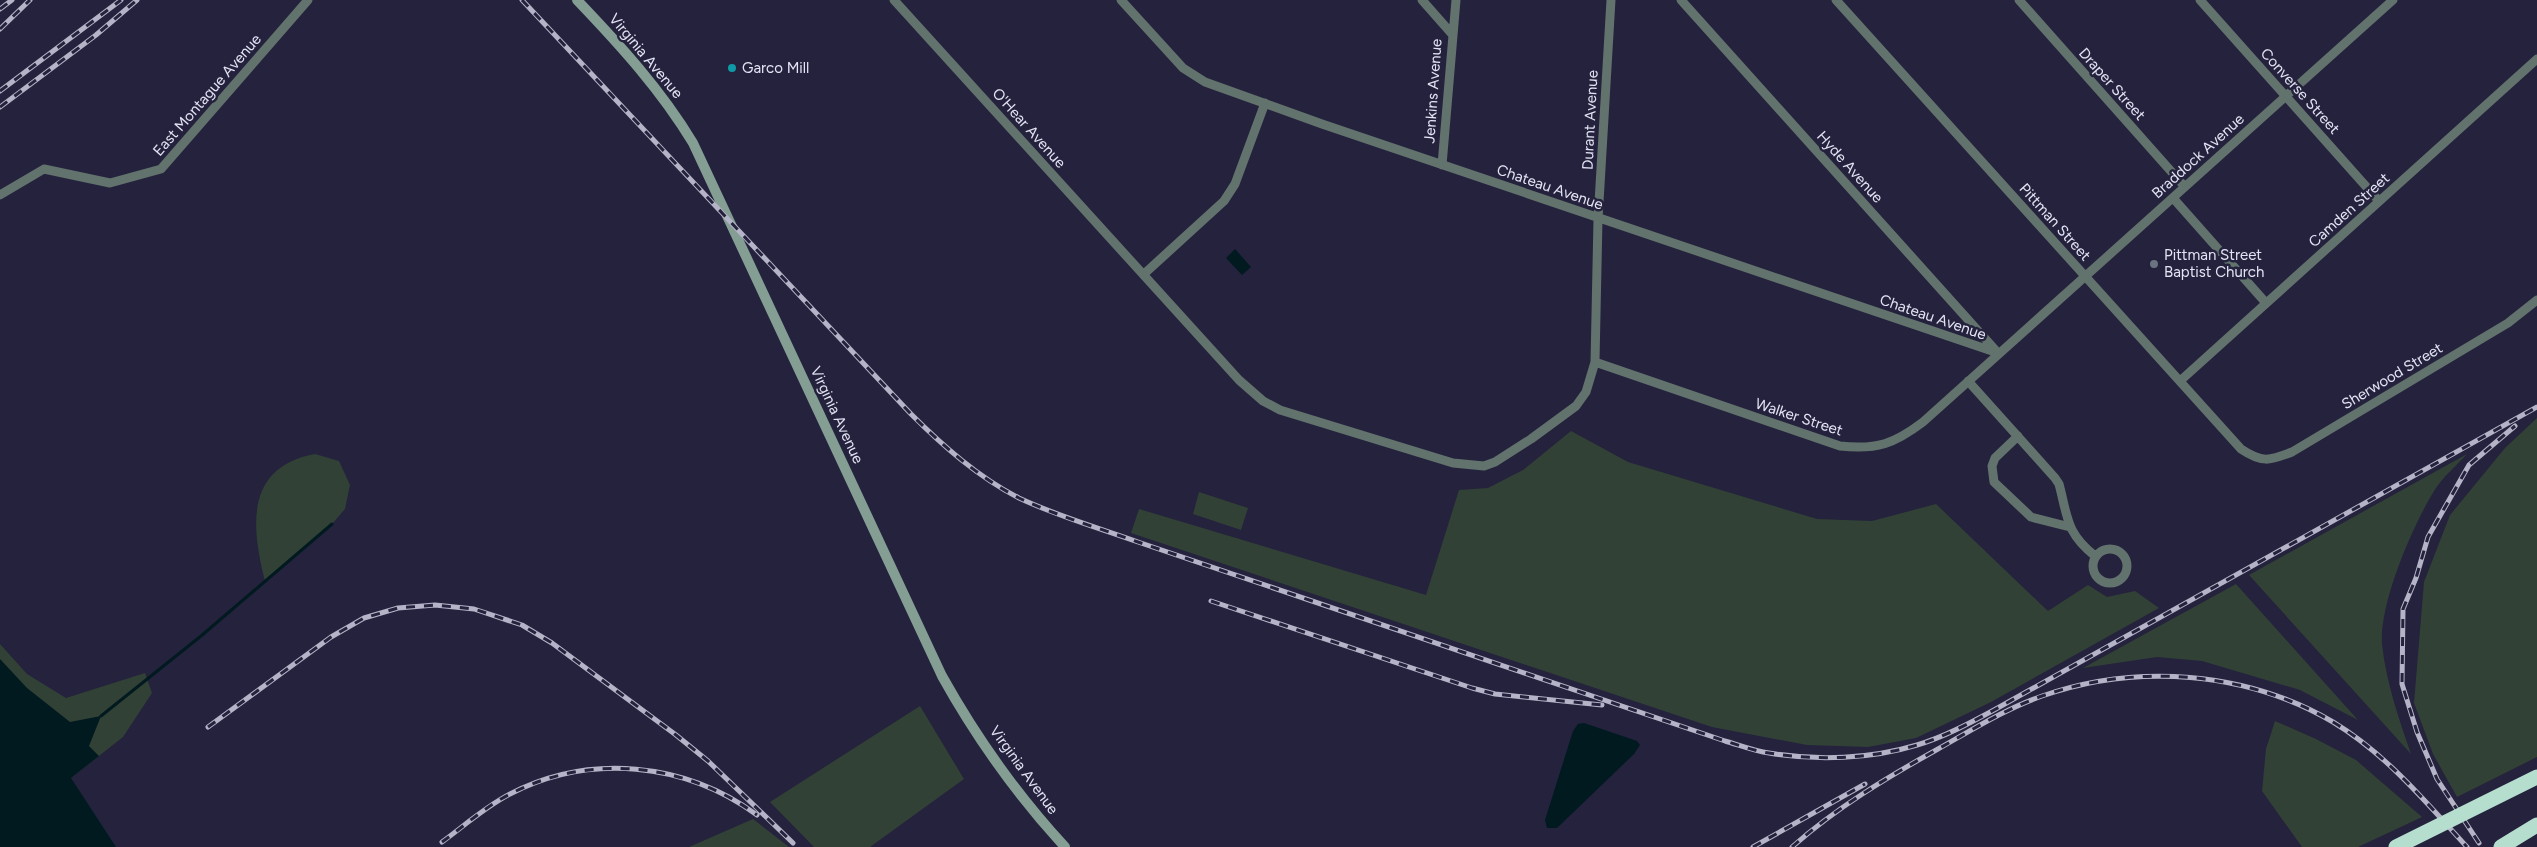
<svg xmlns="http://www.w3.org/2000/svg" width="2537" height="847" viewBox="0 0 2537 847" font-family="Figtree,sans-serif">
  <rect width="100%" height="100%" fill="#24223d"/>
  <path fill="#324135" d="M2537,418V757L2457,797L2433,754L2414,703L2424,582L2450,515L2505,448Z
    M1571,431L1628,462L1817,519L1872,521L1936,504L2048,611L2088,585L2107,597L2135,591L2159,608L1991,702L1916,738L1868,747L1807,745L1712,727L1131,533L1139,509L1426,595L1459,490L1488,488L1523,470Z
    M315,454L339,461L350,485L345,509L332,524L265,581C251,526 245,467 315,454Z
    M2467,454C2457,465 2444,476 2436,488C2414,522 2379,603 2382,644C2386,682 2399,719 2411,754L2249,575Z
    M1199,492L1248,508L1241,530L1193,514Z
    M2236,584L2358,720L2300,690L2202,661L2157,657L2083,668Z
    M0,644L27,674L66,698L145,673L152,693L123,737L71,778L0,673Z
    M920,706L964,779L870,847H814L770,802Z
    M2275,721L2316,739L2356,760L2422,817L2358,847H2302L2262,791L2266,749Z
    M753,819L789,847H689Z"/>
  <path fill="#001a20" d="M1235,249L1251,267L1242,275L1226,258Z
    M0,659L27,688L70,722L101,716L89,746L99,756L71,778L116,847H0Z
    M1584,723L1637,741L1640,745L1634,754L1557,828H1547L1545,820L1573,731L1578,724Z"/>
  <g fill="none" stroke-linecap="round" stroke-linejoin="round">
    <path stroke="#001a20" stroke-width="3" d="M101,716L201,636L332,524"/>
    <path stroke="#62726c" stroke-width="9" d="M894,0L1239,380L1263,401L1280,410L1453,463L1484,466L1495,462L1531,439L1576,406L1586,392L1595,362L1598,219L1611,0
      M1121,0L1183,68L1205,82L1322,124L1998,353
      M1422,0L1452,34
      M1681,0L1998,353
      M1836,0L2241,449C2262,463 2269,461 2292,452L2508,323L2537,300
      M2019,0L2185,187
      M2200,0L2379,201
      M1442,165L1456,0
      M0,195L44,169L110,183L161,169L308,0
      M2173,198L2266,303
      M1144,274L1224,201L1235,184L1265,103
      M1595,362L1840,446C1877,450 1894,444 1923,422L2393,0
      M1968,381L2055,478L2059,484C2068,518 2066,533 2095,556
      M2180,381L2537,59
      M2018,436L1995,458L1992,466L1994,482L2031,517L2070,527
      M2093 566a17 17 0 1 1 34 0a17 17 0 1 1-34 0Z"/>
    <path stroke="#849e94" stroke-width="10" d="M577,0C620,45 661,90 693,143L942,676C976,737 1018,796 1065,847"/>
    <path stroke="#b5dece" stroke-width="15" d="M2501,847L2537,825"/>
    <defs>
      <path id="rail" d="M522,0L911,414C943,446 978,477 1019,498C1057,516 1099,528 1138,542L1725,741C1739,745 1754,751 1769,753C1817,761 1871,759 1917,745C1944,737 1970,723 1994,710L2537,407
        M0,9L12,0
        M0,29L30,0
        M0,91L121,0
        M0,107L96,35L137,0
        M1211,601L1472,688L1495,694L1602,705
        M208,727L331,637L364,618L398,608L435,605L474,609L522,625L552,643L676,735L708,761L793,843
        M442,842C464,826 485,807 510,794C589,753 685,762 757,815
        M2479,843L2437,779L2417,732L2402,684L2403,609L2416,578L2428,537L2469,465L2515,426
        M1753,847L1865,784
        M1792,847C1836,808 1886,778 1938,749C1972,730 2005,709 2042,696C2136,663 2246,671 2333,722C2386,754 2425,801 2467,847"/>
    </defs>
    <use href="#rail" stroke="#b4b3c7" stroke-width="5"/>
    <use href="#rail" stroke="#24223d" stroke-width="3" stroke-dasharray="9" stroke-linecap="butt"/>
    <path stroke="#b5dece" stroke-width="15" d="M2396,847L2537,777"/>
  </g>
  <circle fill="#0f9aa8" stroke="#24223d" stroke-width="2" cx="732" cy="68" r="5"/>
  <circle fill="#6b7280" stroke="#24223d" stroke-width="2" cx="2154" cy="264" r="5"/>
  <g text-anchor="middle" stroke-width="5" stroke-linejoin="round" paint-order="stroke">
    <g font-size="15" fill="#e3e3f5" stroke="#24223d">
      <text transform="translate(646 56) rotate(50)" y="5">Virginia Avenue</text>
      <text transform="translate(2112 84) rotate(48)" y="5">Draper Street</text>
      <text transform="translate(1433 91) rotate(-86)" y="5">Jenkins Avenue</text>
      <text transform="translate(2300 91) rotate(48)" y="5">Converse Street</text>
      <text transform="translate(207 95) rotate(-49)" y="5">East Montague Avenue</text>
      <text transform="translate(1590 120) rotate(-87)" y="5">Durant Avenue</text>
      <text transform="translate(1029 128) rotate(48)" y="5">O'Hear Avenue</text>
      <text transform="translate(2198 156) rotate(-42)" y="5">Braddock Avenue</text>
      <text transform="translate(1850 167) rotate(48)" y="5">Hyde Avenue</text>
      <text transform="translate(1550 187) rotate(19)" y="5">Chateau Avenue</text>
      <text transform="translate(2349 210) rotate(-42)" y="5">Camden Street</text>
      <text transform="translate(2055 222) rotate(48)" y="5">Pittman Street</text>
      <text transform="translate(1933 317) rotate(19)" y="5">Chateau Avenue</text>
      <text transform="translate(2392 376) rotate(-31)" y="5">Sherwood Street</text>
      <text transform="translate(837 415) rotate(65)" y="5">Virginia Avenue</text>
      <text transform="translate(1799 417) rotate(18)" y="5">Walker Street</text>
      <text transform="translate(1024 770) rotate(54)" y="5">Virginia Avenue</text>
    </g>
    <g font-size="15" fill="#e3e3f5" stroke="#24223d" text-anchor="start">
      <text x="742" y="73">Garco Mill</text>
      <text x="2164" y="260">Pittman Street<tspan x="2164" dy="17">Baptist Church</tspan></text>
    </g>
  </g>
</svg>
